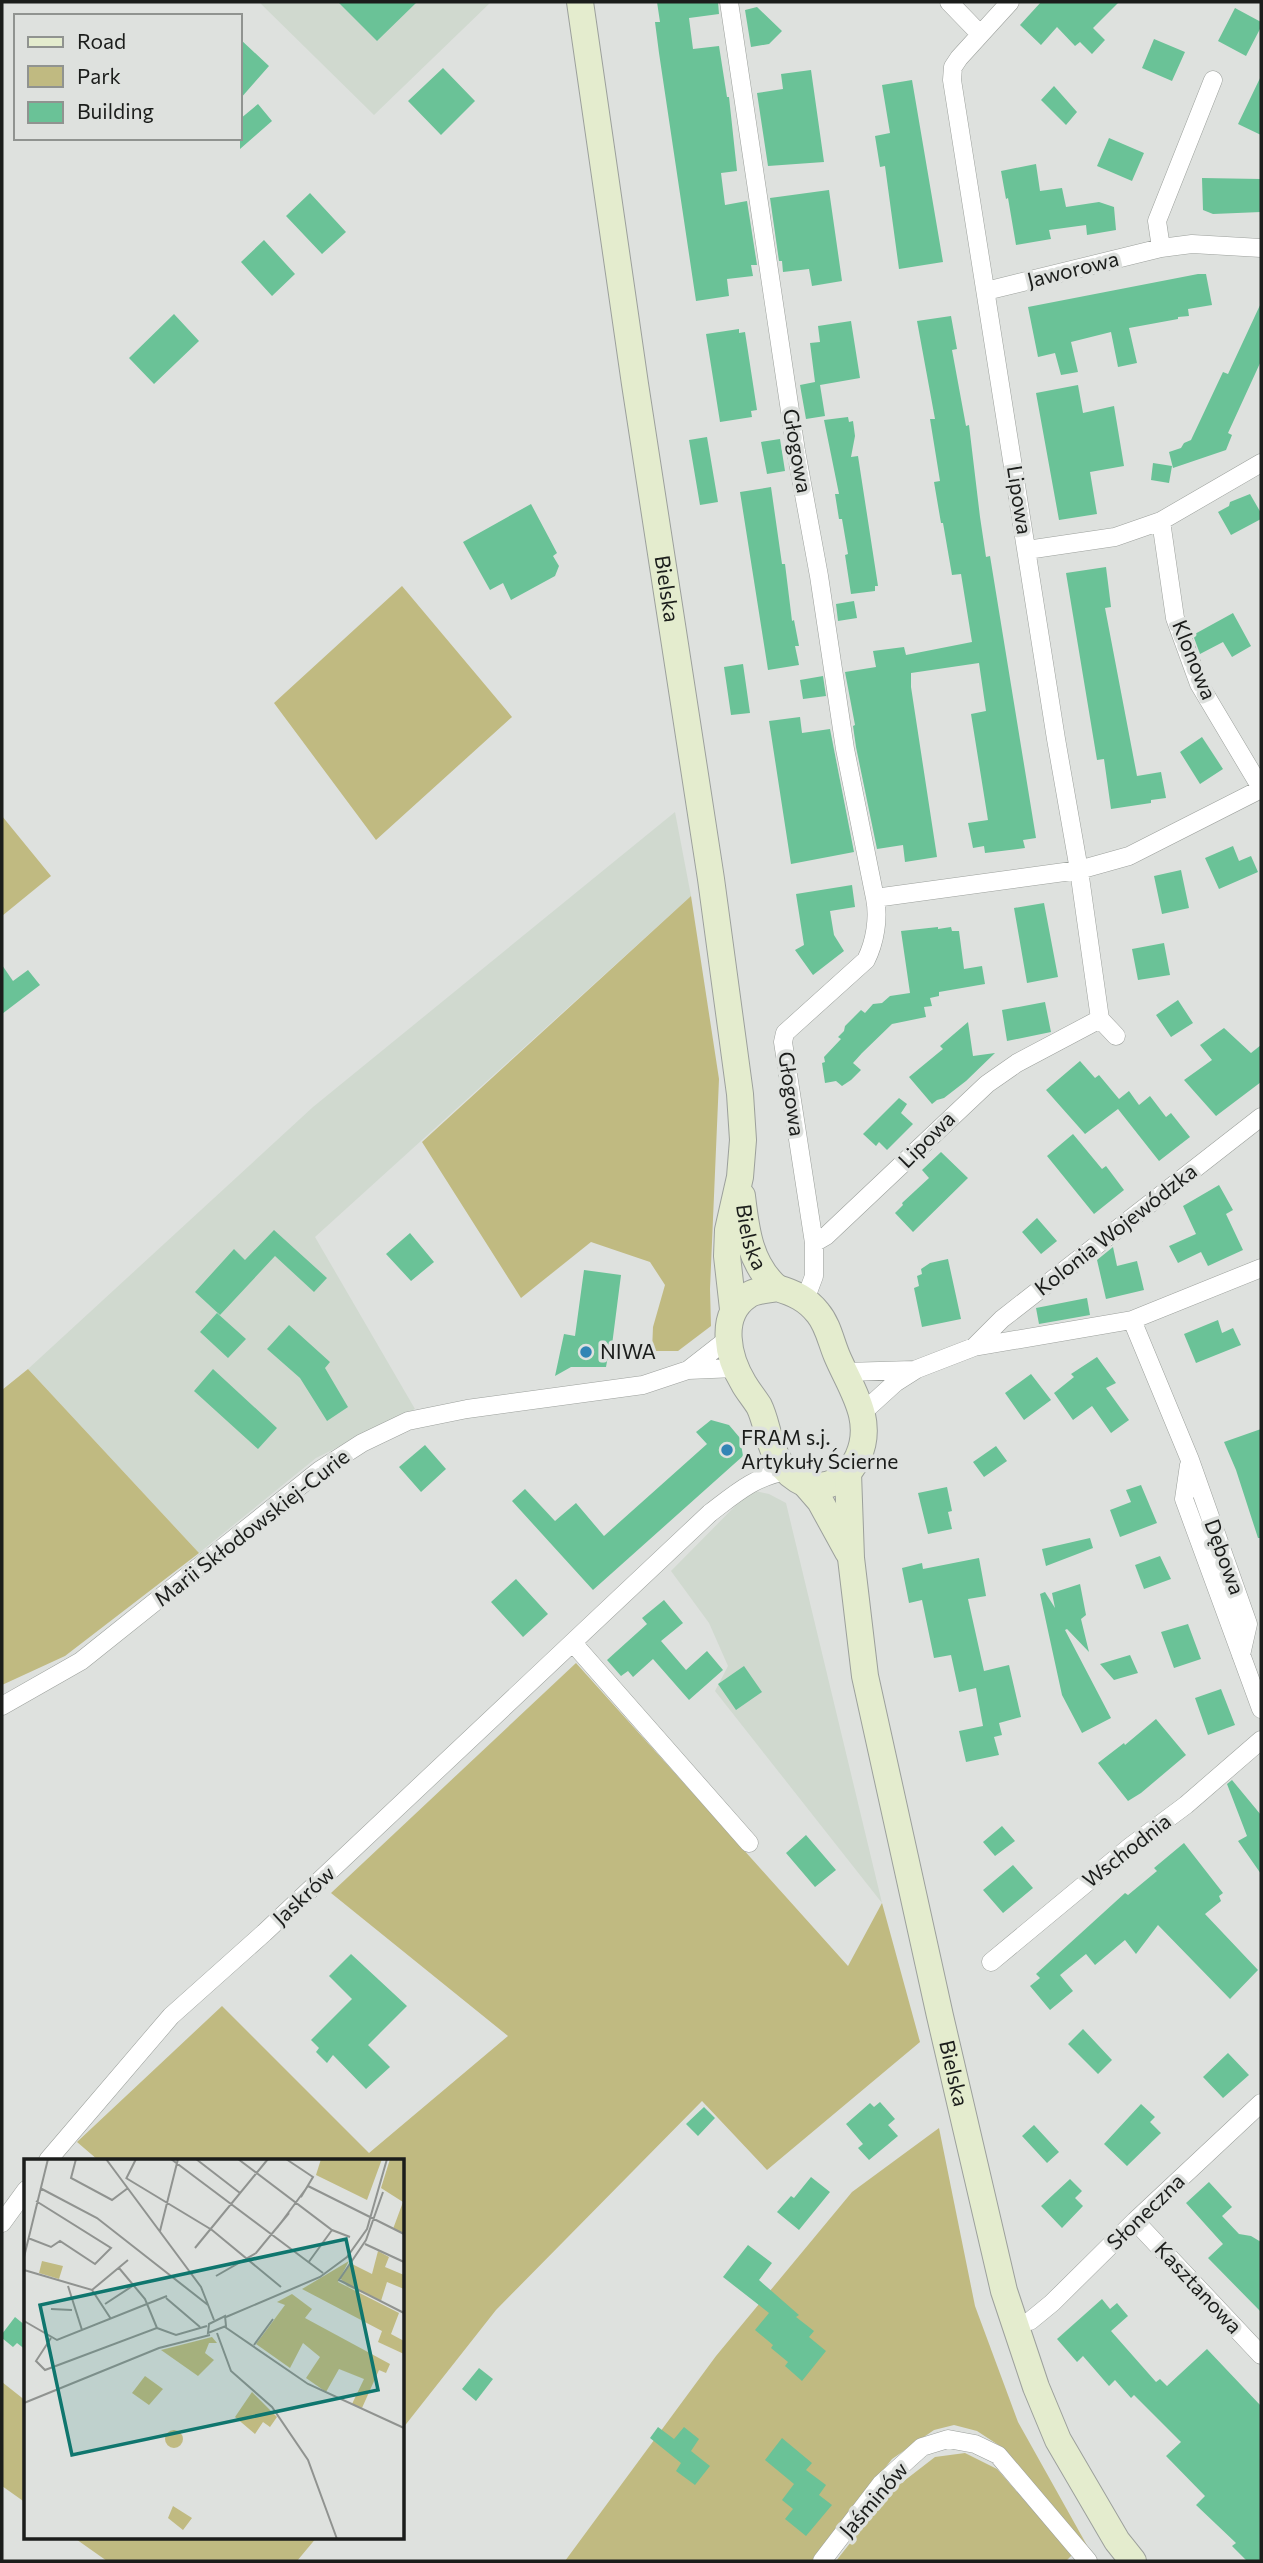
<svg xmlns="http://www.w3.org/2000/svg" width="1263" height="2563" viewBox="0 0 1263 2563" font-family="Commissioner,sans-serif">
  <rect width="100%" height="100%" fill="#dee1de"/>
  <path fill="#d0d9cf" d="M259,2H491L374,115Z
    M675,812L691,896L315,1237L415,1409L316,1458L199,1553L28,1369L313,1107Z
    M751,1490L769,1494L786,1503L882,1903L715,1691L728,1666L709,1623L671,1571Z"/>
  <path fill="#c0ba81" d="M402,586L512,717L376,840L274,703Z
    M2,816L51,876L2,916Z
    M691,896L719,1079L710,1289L711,1326L678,1351H652L653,1327L665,1285L650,1262L591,1242L521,1298L422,1142Z
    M28,1369L199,1553L65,1656L2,1685V1390Z
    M576,1663L848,1966L882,1903L920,2042L767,2170L702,2101L496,2310L403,2428L402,2160H98L77,2142L222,2006L369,2153L508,2036L331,1893Z
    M939,2128L975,2306L1018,2422L1089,2549L1000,2446L977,2431L954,2425L934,2430L892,2459L812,2561H565L716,2356L852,2192Z
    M2,2382L26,2401V2503L2,2486Z
    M965,2453L997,2469L1072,2555L1066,2561H836L891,2491L935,2457Z
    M73,2537H317L297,2561H107Z"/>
  <path fill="#6ac297" d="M338,2H417L377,41Z
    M657,2H718L719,14L689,18L693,49L719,46L727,97H729L737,171L721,173L725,205L747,201L757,265H751L753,276L727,279L729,296L696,301L659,53L655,22H660Z
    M1041,2H1119L1093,28L1105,40L1092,54L1080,42L1075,46L1057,27L1041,45L1020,25Z
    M757,7L782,31L769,44L751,47L745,10Z
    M1235,8L1261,22V27L1246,56L1218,41Z
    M240,39L269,66L240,99Z
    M1154,39L1185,52L1172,81L1142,68Z
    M443,68L475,101L441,135L408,101Z
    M811,70L824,162L768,166L757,93L783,89L781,74Z
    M1261,76V135L1238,124Z
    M912,80L943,262L899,269L885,166L880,167L875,136L890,133L882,85Z
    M1054,86L1077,112L1066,125L1041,100Z
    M258,104L272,121L240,149V119Z
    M1109,138L1144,153L1132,181L1097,166Z
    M1036,164L1040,191L1062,188L1066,207L1099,202L1114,207L1116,230L1087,235L1086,225L1049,230L1051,239L1016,245L1008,198L1006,199L1001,171Z
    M1202,178L1261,179V212L1213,214L1203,210Z
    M829,190L842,281L812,286L809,269L783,272L782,261H779L770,198Z
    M310,193L346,232L322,254L286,216Z
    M264,240L295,274L272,296L241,262Z
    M1198,274H1206L1212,305L1188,309L1189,316L1178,317V319L1129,328L1137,363L1118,367L1111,332L1071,342L1078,372L1061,375L1055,353L1038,357L1028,307Z
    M1261,303V361L1228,433L1232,435L1226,450L1173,468L1169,452L1181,448L1184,443L1191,440L1223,372L1228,374Z
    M174,314L199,341L154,384L129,358Z
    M951,316L957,349L952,350L966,426L969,425L980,517L986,557L990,556L1036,838L1023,840L1025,848L985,853L984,846L973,848L968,823L988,820L971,714L986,711L979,663L911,673V687L937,857L905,862L903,845L877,849L856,747L853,726L855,725L845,672L876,667L873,651L904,647L906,655L972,642L961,574L952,575L943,523H941L934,482L940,481L930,419H935L917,321Z
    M851,321L860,378L820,385L825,416L806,419L800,385L815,382L810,343L820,342L818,326Z
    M739,329V333L745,332L757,410L751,411L752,417L720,422L706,334Z
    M1078,385L1083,413L1114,406L1124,466L1090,472L1097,514L1059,520L1036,393Z
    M848,417L849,422L853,421L855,436L851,457L858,456L878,586H875V591L851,594L845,555L848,554L842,519H839L835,494H839L824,420Z
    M707,437L718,502L700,505L689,440Z
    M780,439L785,471L767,474L761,442Z
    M1153,463L1172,466L1169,483L1151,480Z
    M771,487L782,564H785L792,621L794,620L799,646H795L799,665L768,670L740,492Z
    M1250,494L1261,513V519L1231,535L1218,512L1229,506L1230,502Z
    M531,504L557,553L553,556L559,566L555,576L511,600L503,583L490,590L463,542Z
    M1106,567L1111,607L1105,608L1137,776L1161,772L1166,798L1151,800V803L1111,809L1104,759L1097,760L1066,573Z
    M854,601L857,618L838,621L836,604Z
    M1233,613L1251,646L1232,657L1223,642L1200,654L1193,635Z
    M743,664L750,713L731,715L724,667Z
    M823,676L826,696L803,699L800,680Z
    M800,717L802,733L830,729L854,852L791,864L769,721Z
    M1202,737L1223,769L1200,784L1180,752Z
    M1233,846L1239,861L1251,856L1258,872L1219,889L1205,858Z
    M1181,870L1189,908L1162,914L1154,876Z
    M852,885L855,907L830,911L834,935L844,951L813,975L795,950L804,945L796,894Z
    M1044,903L1058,977L1027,983L1014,908Z
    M938,927V929L951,927L952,931H959L964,969L982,966L985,984L939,992V996L930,998L932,1006L924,1007L926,1017L892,1024L862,1053L853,1063L861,1070L851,1080L842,1086L836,1081L825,1083L822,1063L825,1062L824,1057L841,1039L838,1037L844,1031L845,1026L861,1010L865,1013L873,1004L882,1003L890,996L910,993L901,931Z
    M1164,943L1170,975L1138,980L1132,949Z
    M2,965L13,981L28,970L40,985L2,1014Z
    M1178,1000L1193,1023L1171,1037L1156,1015Z
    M1045,1002L1051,1032L1007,1041L1002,1010Z
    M968,1022L973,1056L995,1053L966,1081L944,1098L937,1100L932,1104L909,1077L943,1049L940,1046Z
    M1224,1028L1251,1053L1261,1045V1082L1216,1116L1184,1080L1212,1060L1200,1045Z
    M1080,1061L1095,1078L1099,1075L1119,1099L1129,1091L1139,1105L1150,1096L1166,1117L1171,1113L1190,1137L1159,1161L1118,1109L1085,1134L1046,1090Z
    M899,1098L907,1104L901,1113L913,1124L887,1150L879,1142L876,1146L863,1134Z
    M1073,1134L1102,1169L1106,1166L1124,1190L1094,1214L1047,1156Z
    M941,1152L968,1178L913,1232L895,1213L903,1205L902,1203L929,1178L922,1170Z
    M1219,1185L1233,1210L1226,1214L1243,1250L1208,1266L1201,1252L1178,1263L1169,1246L1196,1234L1183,1206Z
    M1037,1218L1057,1241L1041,1254L1022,1232Z
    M274,1230L327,1278L314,1292L275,1256L220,1315L195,1292L234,1249L245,1260Z
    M410,1233L434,1262L411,1281L386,1254Z
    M1113,1247L1117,1266L1137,1261L1144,1290L1106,1299L1097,1260Z
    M948,1259L961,1319L922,1327L914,1288L919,1286L917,1276L922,1274L921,1269L930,1263Z
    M584,1270L621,1275L612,1345H610L606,1367H571L555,1376L564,1334L575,1336Z
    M1087,1298L1090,1315L1039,1324L1036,1308Z
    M217,1313L246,1339L228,1358L200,1332Z
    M1218,1320L1222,1333L1233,1328L1241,1345L1196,1363L1184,1334Z
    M289,1325L330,1362L325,1368L348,1407L327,1421L300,1378L267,1349Z
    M1097,1357L1116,1383L1106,1388L1129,1420L1111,1433L1092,1406L1073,1420L1054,1393L1074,1377L1071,1374Z
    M213,1369L277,1428L258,1449L194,1391Z
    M1031,1374L1051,1400L1024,1420L1005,1393Z
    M711,1420L729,1425L740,1438L743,1456L593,1590L512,1501L525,1489L555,1521L576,1503L604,1536L707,1444L696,1432Z
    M1261,1429V1538H1258L1236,1470L1224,1442Z
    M425,1445L446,1469L421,1492L399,1467Z
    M996,1446L1007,1461L984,1477L973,1462Z
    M1141,1485L1157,1523L1120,1537L1110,1510L1131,1502L1126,1490Z
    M947,1487L952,1511L948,1512L952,1529L928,1534L918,1493Z
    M1090,1538L1093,1548L1046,1566L1042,1549Z
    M1160,1556L1171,1579L1144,1589L1135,1565Z
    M979,1558L986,1596L968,1599L984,1671L1009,1665L1021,1717L999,1723L1002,1735L994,1737L999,1755L966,1762L959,1731L983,1726L976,1688L959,1692L951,1655L934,1658L922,1600L909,1603L902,1568L922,1563L923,1569Z
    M516,1579L548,1614L523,1637L491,1602Z
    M1080,1584L1086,1615L1081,1619L1089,1652L1067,1629L1065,1630L1111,1718L1082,1733L1062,1695L1040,1594L1045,1592L1055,1608L1052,1593Z
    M664,1600L683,1623L661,1641L686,1670L707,1651L723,1670L689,1700L653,1659L633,1677L628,1671L621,1676L607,1660L647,1624L642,1618Z
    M1188,1624L1201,1659L1174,1668L1161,1632Z
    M1130,1655L1138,1673L1114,1680L1100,1664Z
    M744,1666L762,1692L736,1710L718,1684Z
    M1221,1689L1235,1725L1208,1735L1195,1698Z
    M1156,1719L1186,1755L1141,1793L1128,1801L1098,1763L1124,1743L1125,1745Z
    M1232,1780L1261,1815V1874L1238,1841L1247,1836L1227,1784Z
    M1002,1826L1015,1841L995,1856L983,1842Z
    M806,1835L836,1870L815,1887L786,1853Z
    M1184,1843L1223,1893L1219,1896L1221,1901L1205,1914L1258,1970L1230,1999L1158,1925L1136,1954L1125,1940L1095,1965L1086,1954L1060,1975L1073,1991L1050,2010L1030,1986L1040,1978L1036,1974L1125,1893L1128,1895L1157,1871L1154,1868Z
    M1013,1865L1033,1888L1003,1913L983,1890Z
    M351,1954L407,2006L368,2045L390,2067L366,2089L333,2055L327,2063L316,2052L319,2048L311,2040L352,1999L329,1976Z
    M1083,2029L1112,2060L1098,2074L1068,2044Z
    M1228,2053L1249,2075L1223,2098L1203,2077Z
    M880,2102L895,2119L888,2125L898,2136L869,2160L858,2148L863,2144L846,2124L870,2103L874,2107Z
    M1141,2104L1155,2117L1150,2122L1161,2133L1127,2166L1104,2144Z
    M704,2107L715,2118L698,2136L686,2124Z
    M1034,2125L1059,2152L1047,2163L1022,2136Z
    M811,2177L830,2192L799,2230L777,2212L791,2196L794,2198Z
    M1070,2179L1082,2191L1075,2198L1083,2206L1062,2228L1041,2206Z
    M1209,2182L1232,2207L1222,2216L1239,2234L1251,2236L1261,2242V2312L1208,2258L1223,2244L1186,2203Z
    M748,2245L772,2263L759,2280L799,2315L796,2317L814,2331L809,2337L826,2351L802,2381L785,2366L788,2362L771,2348L773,2345L755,2330L769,2313L723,2277Z
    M1102,2299L1110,2309L1117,2303L1128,2316L1111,2331L1156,2382L1160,2379L1167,2386L1207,2349L1261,2406V2561H1247L1232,2546L1236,2543L1196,2505L1205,2496L1166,2456L1181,2442L1134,2395L1131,2398L1115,2380L1109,2386L1083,2356L1077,2362L1057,2339Z
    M15,2317L26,2326V2350L17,2343L13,2347L2,2338V2334Z
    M479,2368L493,2379L476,2401L462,2389Z
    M658,2427L674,2439L684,2427L699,2439L691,2451L710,2466L695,2485L676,2471L681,2463L650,2438Z
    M782,2438L812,2463L806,2470L826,2485L819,2495L832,2505L806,2536L785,2519L793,2509L782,2500L794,2484L765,2460Z"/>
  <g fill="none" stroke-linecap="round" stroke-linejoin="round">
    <defs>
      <path id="street" d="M729,2L796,451L819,576L845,749L875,898L1079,870L1129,856L1261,789
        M949,2L979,33
        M1010,2L959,58L953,67L952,80L1056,739L1079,870L1100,1019L1116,1036
        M1161,248L1157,221L1213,80
        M986,291L1161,248L1192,244L1261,248
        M1161,521L1175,618L1199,684L1261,788
        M1027,550L1115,537L1161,521L1261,463
        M814,1243L826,1236L987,1084L1017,1063L1100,1019
        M805,1300L814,1276V1243L783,1042L785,1033L866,960C875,942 879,918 875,898
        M1132,1320L1190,1460L1248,1624L1241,1655
        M974,1347L1002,1319L1261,1117
        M688,1370L729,1338
        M845,1372L913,1370
        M862,1413L895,1383L917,1369L974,1347L1132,1320L1261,1268
        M1189,1465L1184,1499L1261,1709
        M573,1643L749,1843
        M2,1706L81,1661L320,1470L362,1443L408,1421L467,1409L643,1385L688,1370L736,1368
        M991,1962L1131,1846L1186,1805L1261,1740
        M48,2160L171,2016L264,1933L710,1513C735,1494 755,1476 787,1471
        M1135,2221L1261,2355
        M2,2223L26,2190
        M1030,2321L1052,2303L1135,2221L1261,2103
        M822,2561L881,2484L922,2447L948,2439L975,2444L998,2455L1088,2561"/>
      <g id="secondary">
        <path id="s1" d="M580,2L635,384L711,879L740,1094L743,1140L740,1177L728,1230L727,1256L733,1309"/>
        <path id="s2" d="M742,1196C746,1231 750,1264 777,1288"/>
        <path d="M777,1288C794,1293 807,1299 818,1313C828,1325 831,1342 837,1356C851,1389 875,1420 858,1457C853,1467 848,1475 837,1481C809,1496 781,1474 772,1446C767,1433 765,1418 759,1406C754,1398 748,1391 744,1384C728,1358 718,1316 747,1296C755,1290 768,1290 777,1288Z"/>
        <path id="s3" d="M848,1473L851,1558L865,1676L940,2016L1004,2291L1036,2387L1058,2440L1117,2541L1133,2561"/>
        <path d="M807,1486L820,1501L848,1552"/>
      </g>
    </defs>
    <use href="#street" stroke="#9ca09c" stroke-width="19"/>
    <use href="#secondary" stroke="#9ca09c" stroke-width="28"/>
    <use href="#street" stroke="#fff" stroke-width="18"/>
    <use href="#secondary" stroke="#e4ecce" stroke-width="26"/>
  </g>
  <g fill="#3285b5" stroke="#dee1de" stroke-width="2.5">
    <circle cx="586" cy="1352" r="7"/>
    <circle cx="727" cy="1450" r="7"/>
  </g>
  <g text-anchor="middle" stroke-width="7" stroke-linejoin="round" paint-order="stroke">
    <g font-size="21" fill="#1b1d1b" stroke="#dee1de">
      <text transform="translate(1073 270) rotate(-14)" y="7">Jaworowa</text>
      <text transform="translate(797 451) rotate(80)" y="7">Głogowa</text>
      <text transform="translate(1019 500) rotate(81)" y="7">Lipowa</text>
      <text dy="7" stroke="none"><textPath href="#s1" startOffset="593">Bielska</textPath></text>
      <text transform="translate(1194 660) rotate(68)" y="7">Klonowa</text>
      <text transform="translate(791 1094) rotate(82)" y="7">Głogowa</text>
      <text transform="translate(927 1140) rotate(-45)" y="7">Lipowa</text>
      <text transform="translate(1116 1230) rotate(-38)" y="7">Kolonia Wojewódzka</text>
      <text dy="7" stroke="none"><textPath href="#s2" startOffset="42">Bielska</textPath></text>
      <text transform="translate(252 1528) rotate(-38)" y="7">Marii Skłodowskiej-Curie</text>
      <text transform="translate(1224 1557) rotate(70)" y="7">Dębowa</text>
      <text transform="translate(1127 1851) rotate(-38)" y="7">Wschodnia</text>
      <text transform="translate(304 1896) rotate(-43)" y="7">Jaskrów</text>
      <text dy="7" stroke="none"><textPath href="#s3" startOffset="611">Bielska</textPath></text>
      <text transform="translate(1146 2212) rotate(-44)" y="7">Słoneczna</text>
      <text transform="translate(1198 2288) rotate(47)" y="7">Kasztanowa</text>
      <text transform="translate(874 2500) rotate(-49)" y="7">Jaśminów</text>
    </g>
    <g font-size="21" fill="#1b1d1b" stroke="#dee1de" text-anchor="start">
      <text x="600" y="1359">NIWA</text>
      <text x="741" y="1445">FRAM s.j.<tspan x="741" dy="24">Artykuły Ścierne</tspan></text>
    </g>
  </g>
  <g transform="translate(24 2159)">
    <rect width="380" height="380" fill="#dee1de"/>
    <path d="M297,0H358L343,41L292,16ZM366,0H380V75L369,70L379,43L357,29ZM354,92L365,98L361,108L380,116V130L363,123L357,142L323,127L316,119L326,104L348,115ZM18,102L39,107L35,120L15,114ZM325,102L314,123L375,154L367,175L380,182V195L354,183L358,172L278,130ZM268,135L288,150L281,159L366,205L362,214L355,211L338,249L328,245L340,220L315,210L302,233L282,219L296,198L279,184L266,209L232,185L261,146L253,143ZM188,178L193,184H185L181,194L190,201L174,217L137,191ZM121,217L139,230L125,246L108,234ZM228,233L253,258L246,268L239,263L231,275L211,258ZM141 280a9 9 0 1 1 18 0a9 9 0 1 1-18 0ZM149,347L168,359L159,371L144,359Z" fill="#c0ba81"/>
    <path fill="none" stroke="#909390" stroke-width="2" d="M52,0L47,19L88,41L104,29M82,0L177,128L190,161M147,0L299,114M172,0L216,34M214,0L308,71L326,78M262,0L289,18L277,38M102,19L188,71L257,128M102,20L112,0M284,27L380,75M16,29L73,59L184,146M359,33L342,81L315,121L380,154M253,69L284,27M136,72L154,0M4,79L27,88L36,82L71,105L87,89L12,42M341,85L380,103M171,89L244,0M0,98L24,0M284,104L308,71M0,111L68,131L104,101M192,117L232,94L265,54M44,127L58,171M68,131L87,160M142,139L176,168M81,145L110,126M27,150L48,151M201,157L202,167L184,174L185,165ZM202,158L296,118L323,98L343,70L363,0M0,162L33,181L143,137M201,168L284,225L380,269M133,169L152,176L183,167M193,174L207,212L248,248L284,301L313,380M27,179L12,202L21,211L133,169L121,140L95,109M230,186L249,160M0,244L135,189L186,176"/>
    <path fill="#0f766e" fill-opacity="0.15" stroke="#0f766e" stroke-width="3.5" d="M322,80L354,231L48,296L16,146Z"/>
    <rect width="380" height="380" fill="none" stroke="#1b1d1b" stroke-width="3.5"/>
  </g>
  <rect width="1263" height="2563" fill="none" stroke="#1b1d1b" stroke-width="7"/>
  <rect x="14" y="14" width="228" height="126" fill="#dee1de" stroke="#909390" stroke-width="2"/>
  <rect x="28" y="37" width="35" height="10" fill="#e4ecce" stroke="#909390" stroke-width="2"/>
  <text x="77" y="49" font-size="21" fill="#1b1d1b">Road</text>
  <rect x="28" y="66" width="35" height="21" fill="#c0ba81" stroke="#909390" stroke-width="2"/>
  <text x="77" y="84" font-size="21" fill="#1b1d1b">Park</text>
  <rect x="28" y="102" width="35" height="21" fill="#6ac297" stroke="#909390" stroke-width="2"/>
  <text x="77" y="119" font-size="21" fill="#1b1d1b">Building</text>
</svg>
